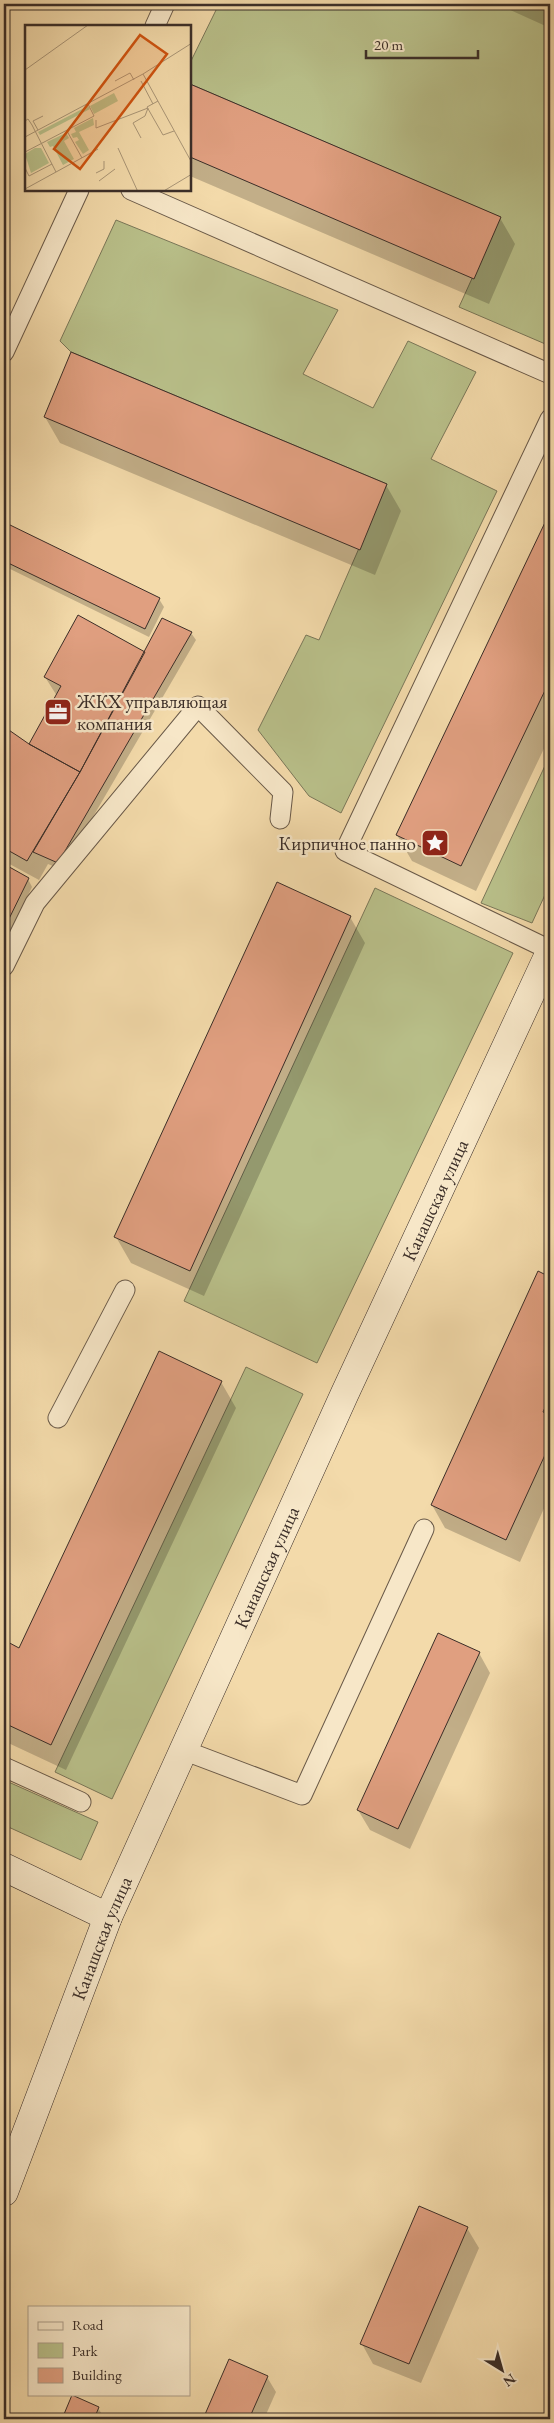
<svg xmlns="http://www.w3.org/2000/svg" width="554" height="2423" viewBox="0 0 554 2423" font-family="'EB Garamond',serif">
  <rect width="100%" height="100%" fill="#f3daaa"/>
  <filter id="stains"><feTurbulence type="fractalNoise" baseFrequency=".004" numOctaves="4"/><feColorMatrix values="0 0 0 0 .2 0 0 0 0 .09 0 0 0 0 .02 0 0 0 .5 -.17"/></filter>
  <radialGradient id="worn" r=".72"><stop offset=".6" stop-color="#630" stop-opacity="0"/><stop offset="1" stop-color="#630" stop-opacity=".3"/></radialGradient>
  <path fill="#b9c08a" stroke="#7a7759" d="M219,4H537L550,10V346L459,307L500,217L190,84V63Z
    M116,220L338,310L303,374L373,408L408,341L476,372L431,459L497,491L341,813L309,796L258,730L306,635L319,640L387,484L71,352L60,341Z
    M550,755V884L532,923L481,903Z
    M375,888L513,953L317,1363L184,1301Z
    M246,1367L303,1394L112,1799L55,1772Z
    M4,1780L98,1822L81,1860L4,1825Z"/>
  <path fill="#0003" d="M497,4H550V28Z
    M190,85L500,218L515,244L489,304L190,176Z
    M72,354L386,485L401,511L375,575L60,443L45,417Z
    M550,514V736L476,891L412,861L397,835Z
    M9,525L159,599L164,607L149,637L4,566V536Z
    M191,633L196,640L62,870L48,864L39,880L4,861V734L6,730L29,746L57,696L45,677L144,653Z
    M4,865L28,879L32,887L4,945Z
    M350,917L365,943L204,1296L131,1263L116,1237Z
    M538,1273L550,1278V1495L520,1562L445,1528L432,1505Z
    M221,1382L236,1408L66,1770L4,1741V1642L20,1649Z
    M479,1653L490,1673L410,1849L370,1830L358,1810Z
    M4,1981L7,1986L4,1996Z
    M467,2228L479,2248L421,2383L373,2364L362,2344Z
    M229,2361L267,2377L276,2392L264,2419H204Z
    M73,2397L98,2408L105,2419H95L97,2415H94L93,2419H63Z"/>
  <path fill="#e09f80" stroke="#3b2e28" d="M537,4H550V10Z
    M190,84L501,217L474,279L190,157Z
    M71,352L387,484L360,550L44,417Z
    M550,512V680L461,866L396,835Z
    M8,524L160,598L145,629L4,561V533Z
    M78,615L145,652L80,772L29,744L61,686L44,677Z
    M162,618L192,632L58,863L33,852L80,772Z
    M6,728L29,744L80,772L27,861L4,848V732Z
    M4,864L29,878L4,929Z
    M277,882L351,916L190,1271L114,1237Z
    M538,1271L550,1277V1396L543,1412L550,1415V1444L506,1540L431,1505Z
    M159,1351L222,1381L51,1745L4,1723V1640L19,1648Z
    M438,1633L480,1652L398,1829L357,1810Z
    M419,2206L468,2227L409,2364L360,2344Z
    M229,2359L268,2376L249,2419H203Z
    M72,2395L99,2407L94,2419H62Z"/>
  <g fill="none" stroke-linecap="round" stroke-linejoin="round">
    <defs>
      <path id="lane" d="M155,26L165,4
        M131,190L550,374
        M4,352L79,190
        M550,419L345,851L550,950
        M4,966L35,903L198,706L283,792L280,819
        M58,1418L125,1290
        M183,1750L302,1795L424,1529
        M4,1767L81,1802"/>
      <g id="secondary">
        <path d="M4,1867L108,1917"/>
        <path id="s1" d="M4,2192L108,1917L345,1393L550,952"/>
      </g>
    </defs>
    <use href="#lane" stroke="#695948" stroke-width="21"/>
    <use href="#secondary" stroke="#3b2e28" stroke-width="29"/>
    <use href="#lane" stroke="#f7e7c8" stroke-width="19"/>
    <use href="#secondary" stroke="#f7e7c8" stroke-width="28"/>
  </g>
  <defs>
    <symbol id="office-square" viewBox="-11 -11 22 22"><rect x="-9" y="-9" width="18" height="18" rx="4" fill="#8f2418" stroke="#f7e7c8"/><path d="M-6-3h4V-5.5h4V-3h4V5H-6ZM-1-4.5V-3h2v-1.5ZM-6 0V1H6V0Z" fill="#fff"/></symbol>
    <symbol id="sight-square" viewBox="-11 -11 22 22"><rect x="-9" y="-9" width="18" height="18" rx="4" fill="#8f2418" stroke="#f7e7c8"/><path d="M0-6L1.8-2.2L6-1.7L2.9 1.2L3.7 5.4L0 3.3L-3.7 5.4L-2.9 1.2L-6-1.7L-1.8-2.2Z" fill="#fff"/></symbol>
  </defs>
  <g fill-rule="evenodd">
    <use href="#office-square" x="42" y="696" width="32" height="32"/>
    <use href="#sight-square" x="419" y="827" width="32" height="32"/>
  </g>
  <g text-anchor="middle" stroke-width="5" stroke-linejoin="round" paint-order="stroke">
    <g font-size="19" fill="#3b2e28" stroke="#f7e7c8" text-anchor="start">
      <text x="77" y="708">ЖКХ управляющая<tspan x="77" dy="22">компания</tspan></text>
      <text x="416" y="850" text-anchor="end">Кирпичное панно</text>
    </g>
    <g font-size="19" fill="#3b2e28" stroke="#f7e7c8">
      <text dy="7" stroke="none"><textPath href="#s1" startOffset="1082">Канашская улица</textPath></text>
      <text dy="7" stroke="none"><textPath href="#s1" startOffset="678">Канашская улица</textPath></text>
      <text dy="7" stroke="none"><textPath href="#s1" startOffset="272">Канашская улица</textPath></text>
    </g>
  </g>
  <g transform="translate(25 25)">
    <rect width="166" height="166" fill="#f3daaa"/>
    <path d="M89,68L93,76L69,89L65,81ZM63,81L65,84L15,110L13,107ZM68,93L69,100L54,107L64,125L58,129L50,117L54,115L52,112L48,113L46,109L51,107L49,103ZM41,108L44,113L39,116L49,134L38,140L28,121L25,122L22,117ZM10,123H16L24,138L6,148L0,129Z" fill="#b9c08a"/>
    <path fill="none" stroke="#a99576" stroke-width="1" d="M0,45L63,0M118,49L167,138M90,56L105,48L109,55M116,56L128,79M133,76L122,82L138,110L149,106M71,95V103L123,83M0,96L3,94L7,100L31,147M13,105L8,96L18,91M42,106L57,133M0,112L118,49L167,18M116,113L108,98L120,91L123,83M93,123L113,167M0,127L69,91L63,79M0,143L4,151L27,139M71,148L79,144V136M74,156L90,144M0,164L73,124M137,167L167,149"/>
    <path fill="#ce5310" fill-opacity="0.15" stroke="#ce5310" stroke-width="2.5" d="M115,10L142,29L55,144L29,124Z"/>
    <rect width="166" height="166" fill="none" stroke="#3b2e28" stroke-width="2.5"/>
  </g>
  <rect width="554" height="2423" fill="none" stroke="#f3daaa" stroke-width="20"/>
  <rect x="5" y="5" width="544" height="2413" fill="none" stroke="#3b2e28" stroke-width="2.5"/>
  <rect x="10" y="10" width="534" height="2403" fill="none" stroke="#3b2e28"/>
  <rect x="28" y="2306" width="162" height="90" fill="#f7e7c8" stroke="#ac9d88"/>
  <rect x="38" y="2322" width="25" height="8" fill="#f7e7c8" stroke="#ac9d88"/>
  <text x="72" y="2330" font-size="15" fill="#3b2e28">Road</text>
  <rect x="38" y="2343" width="25" height="15" fill="#b9c08a" stroke="#ac9d88"/>
  <text x="72" y="2356" font-size="15" fill="#3b2e28">Park</text>
  <rect x="38" y="2368" width="25" height="15" fill="#e09f80" stroke="#ac9d88"/>
  <text x="72" y="2380" font-size="15" fill="#3b2e28">Building</text>
  <g transform="translate(502 2370) rotate(143)" stroke="#f7e7c8" stroke-width="4" paint-order="stroke">
  <path d="M0-4L9 19L0 12L-9 19Z" fill="#3b2e28"/>
  <text y="-8" font-size="14" font-weight="bold" text-anchor="middle" fill="#3b2e28">N</text>
  </g>
  <path d="M366 50v8h112v-8" fill="none" stroke="#3b2e28" stroke-width="2.5"/>
  <text x="374" y="50" font-size="15" fill="#3b2e28" stroke="#f7e7c8" stroke-width="4" paint-order="stroke">20 m</text>
  <rect width="100%" height="100%" filter="url(#stains)"/>
  <rect width="100%" height="100%" fill="url(#worn)"/>
</svg>
